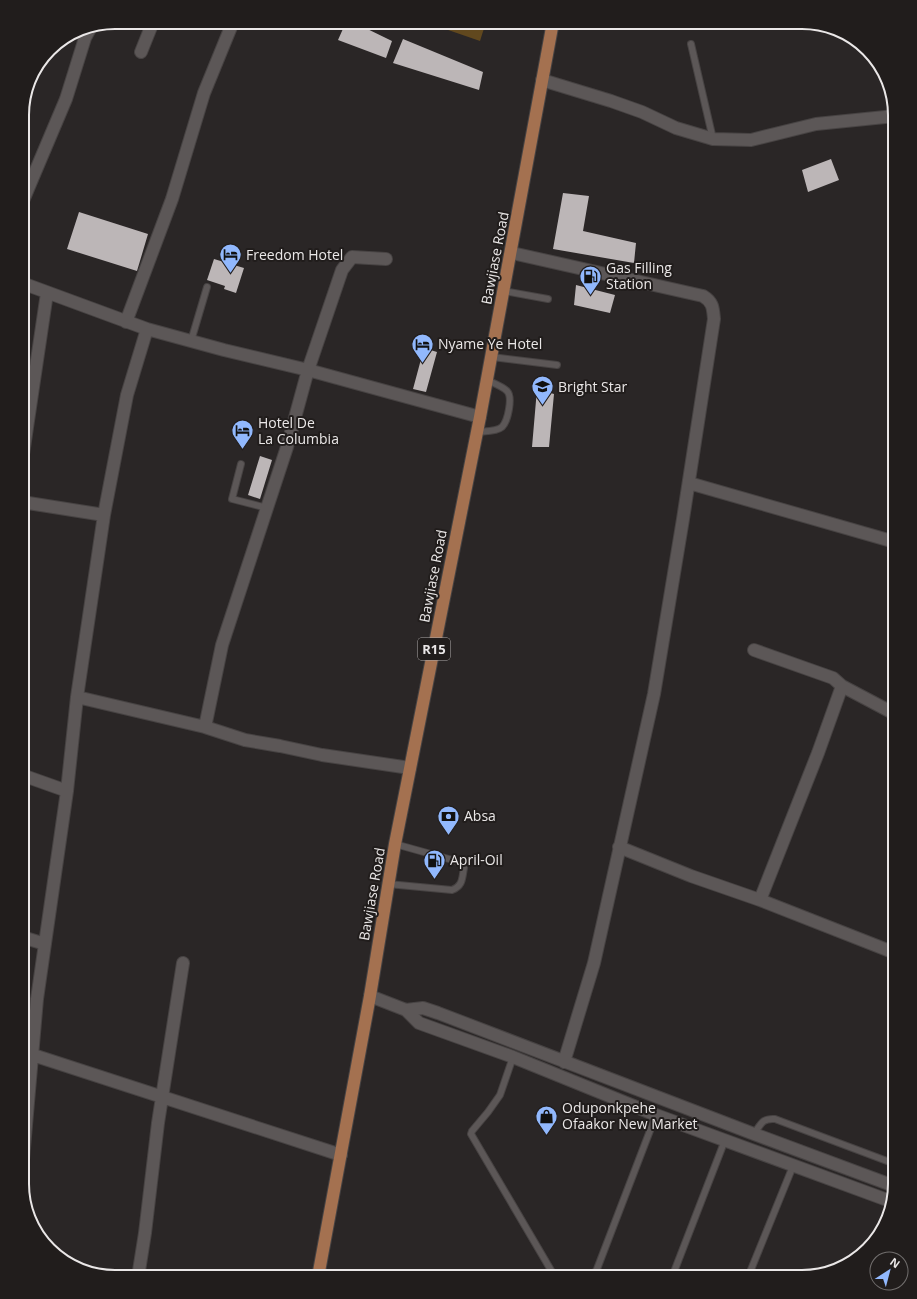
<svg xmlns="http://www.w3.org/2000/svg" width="917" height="1299" viewBox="0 0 917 1299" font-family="'Open Sans',sans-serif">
  <rect width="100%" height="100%" fill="#2a2626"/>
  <path fill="#61481e" d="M425,22H486L480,41Z"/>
  <path fill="#bcb6b7" d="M346,22H353L392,41L386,58L338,40Z
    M403,39L483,72L479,90L393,63Z
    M831,159L839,180L808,192L802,170Z
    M563,193L589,196L583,231L636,243L634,263L553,249Z
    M79,212L148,234L137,271L67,249Z
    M214,259L244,268L236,293L224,289L225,286L207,280Z
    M576,285L615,295L610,313L574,305Z
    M424,348L437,352L426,392L413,389Z
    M537,389L554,394L549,447H532Z
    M260,456L272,460L260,499L248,495Z"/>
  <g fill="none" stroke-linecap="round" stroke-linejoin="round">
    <defs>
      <path id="lane" d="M691,44L713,139
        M504,291L548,299
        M191,341L207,287
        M492,357L557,365
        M477,432C485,431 496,432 502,427C508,421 513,397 507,391C502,386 493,383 487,380
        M241,464L232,499L267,508
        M388,884L452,890C463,886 462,878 464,868L461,864L456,861L395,844
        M513,1057L500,1095L488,1112L472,1131L471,1134L555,1277
        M754,1134C761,1124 762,1118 775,1119L895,1164
        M592,1277L597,1269L656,1115
        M672,1277L725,1140
        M748,1277L793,1166"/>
      <path id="street" d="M141,52L153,22
        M542,80L611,101L642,112L676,128L713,139L751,140L816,124L895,116
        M22,203L66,99L85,38L91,27
        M512,253L703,296C713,302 713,308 714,319L683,519L654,694L594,963L564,1062
        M22,283L147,329L224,350L308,370L480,417
        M126,322L172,199L204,93L233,22
        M22,461L47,293
        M689,483L895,542
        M22,502L104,515
        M754,650L833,678L842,686L895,714
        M77,697L205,727L245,740L280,746L322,755L410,768
        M205,727L222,645L287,447L308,370L342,270L352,257L386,259
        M22,775L67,791
        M619,847L691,876L760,900L895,953
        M760,900L818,753L842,686
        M22,937L45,944
        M370,996L406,1010L419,1023L513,1057L656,1115L890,1201
        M406,1010L423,1008L438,1013L754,1134L894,1186
        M33,1055L341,1155
        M22,1171L37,999L67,791L77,697L104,515L127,395L147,329
        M138,1277L145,1233L158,1123L183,963"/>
      <path id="primary" d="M318,1277L370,996L395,844L480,417L553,22"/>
    </defs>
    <use href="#lane" stroke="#474343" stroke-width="8"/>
    <use href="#street" stroke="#474343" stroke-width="14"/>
    <use href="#primary" stroke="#474343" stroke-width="14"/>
    <use href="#lane" stroke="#5c5757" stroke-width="6"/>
    <use href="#street" stroke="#5c5757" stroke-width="12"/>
    <use href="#primary" stroke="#a47150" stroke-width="12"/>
  </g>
  <defs>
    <symbol id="hotel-pin" viewBox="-11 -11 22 30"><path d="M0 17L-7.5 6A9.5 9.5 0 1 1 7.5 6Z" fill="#91b8fd" stroke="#211d1c"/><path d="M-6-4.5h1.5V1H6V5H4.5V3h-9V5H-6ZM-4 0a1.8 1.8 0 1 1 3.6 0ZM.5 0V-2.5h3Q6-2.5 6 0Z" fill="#111"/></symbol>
    <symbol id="fuel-pin" viewBox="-11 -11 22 30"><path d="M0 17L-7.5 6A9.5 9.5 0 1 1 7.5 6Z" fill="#91b8fd" stroke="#211d1c"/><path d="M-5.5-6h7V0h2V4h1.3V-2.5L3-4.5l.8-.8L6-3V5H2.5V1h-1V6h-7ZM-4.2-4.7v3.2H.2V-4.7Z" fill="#111"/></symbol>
    <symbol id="school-pin" viewBox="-11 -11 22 30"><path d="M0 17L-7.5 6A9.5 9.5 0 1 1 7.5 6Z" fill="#91b8fd" stroke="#211d1c"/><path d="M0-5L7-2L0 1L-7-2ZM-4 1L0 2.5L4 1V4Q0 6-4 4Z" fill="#111"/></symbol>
    <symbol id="bank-pin" viewBox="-11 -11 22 30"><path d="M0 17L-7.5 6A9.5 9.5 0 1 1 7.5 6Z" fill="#91b8fd" stroke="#211d1c"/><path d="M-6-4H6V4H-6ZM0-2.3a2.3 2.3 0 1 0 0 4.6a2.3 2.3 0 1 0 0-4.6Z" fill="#111"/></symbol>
    <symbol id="shop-pin" viewBox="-11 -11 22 30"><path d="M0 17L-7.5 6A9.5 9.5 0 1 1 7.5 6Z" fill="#91b8fd" stroke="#211d1c"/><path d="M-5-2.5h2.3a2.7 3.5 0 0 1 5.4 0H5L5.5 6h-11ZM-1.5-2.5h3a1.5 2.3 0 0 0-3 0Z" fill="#111"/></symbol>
  </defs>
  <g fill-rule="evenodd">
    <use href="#hotel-pin" x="218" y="242" width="25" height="34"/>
    <use href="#fuel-pin" x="578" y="264" width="25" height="34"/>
    <use href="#hotel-pin" x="410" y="332" width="25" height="34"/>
    <use href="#school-pin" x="530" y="374" width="25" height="34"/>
    <use href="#hotel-pin" x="230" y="418" width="25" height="34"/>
    <use href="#bank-pin" x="436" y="804" width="25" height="34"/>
    <use href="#fuel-pin" x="422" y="848" width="25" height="34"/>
    <use href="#shop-pin" x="534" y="1104" width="25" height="34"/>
  </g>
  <g text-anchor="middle" stroke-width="4" stroke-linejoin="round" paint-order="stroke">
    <rect fill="#211d1c" stroke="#aeaaaa" stroke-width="1" x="418" y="638" width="32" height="22" rx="3"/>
    <g font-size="13" font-weight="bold" fill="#eae7e7">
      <text x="434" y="654">R15</text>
    </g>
    <g font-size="14" fill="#eae7e7" stroke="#211d1c" text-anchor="start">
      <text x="246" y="260">Freedom Hotel</text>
      <text x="606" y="273">Gas Filling<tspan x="606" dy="16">Station</tspan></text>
      <text x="438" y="349">Nyame Ye Hotel</text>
      <text x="558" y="392">Bright Star</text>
      <text x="258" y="428">Hotel De<tspan x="258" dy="16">La Columbia</tspan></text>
      <text x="464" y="821">Absa</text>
      <text x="450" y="865">April-Oil</text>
      <text x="562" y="1113">Oduponkpehe<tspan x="562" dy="16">Ofaakor New Market</tspan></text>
    </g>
    <g font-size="14" fill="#eae7e7" stroke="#211d1c">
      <text transform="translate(495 258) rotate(-79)" y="5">Bawjiase Road</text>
      <text transform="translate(433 576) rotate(-79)" y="5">Bawjiase Road</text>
      <text transform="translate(372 894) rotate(-80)" y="5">Bawjiase Road</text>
    </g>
  </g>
  <path d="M0 0H917V1299H0ZM115 29H802A86 86 0 0 1 888 115V1184A86 86 0 0 1 802 1270H115A86 86 0 0 1 29 1184V115A86 86 0 0 1 115 29Z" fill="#211d1c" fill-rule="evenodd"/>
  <path fill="none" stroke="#eae7e7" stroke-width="2" d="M115 29H802A86 86 0 0 1 888 115V1184A86 86 0 0 1 802 1270H115A86 86 0 0 1 29 1184V115A86 86 0 0 1 115 29Z"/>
  <g transform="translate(889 1271) rotate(36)"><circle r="19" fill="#211d1c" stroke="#716e6d"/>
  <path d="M0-3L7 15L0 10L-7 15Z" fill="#91b8fd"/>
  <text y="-6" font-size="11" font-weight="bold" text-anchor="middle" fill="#eae7e7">N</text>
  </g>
</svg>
